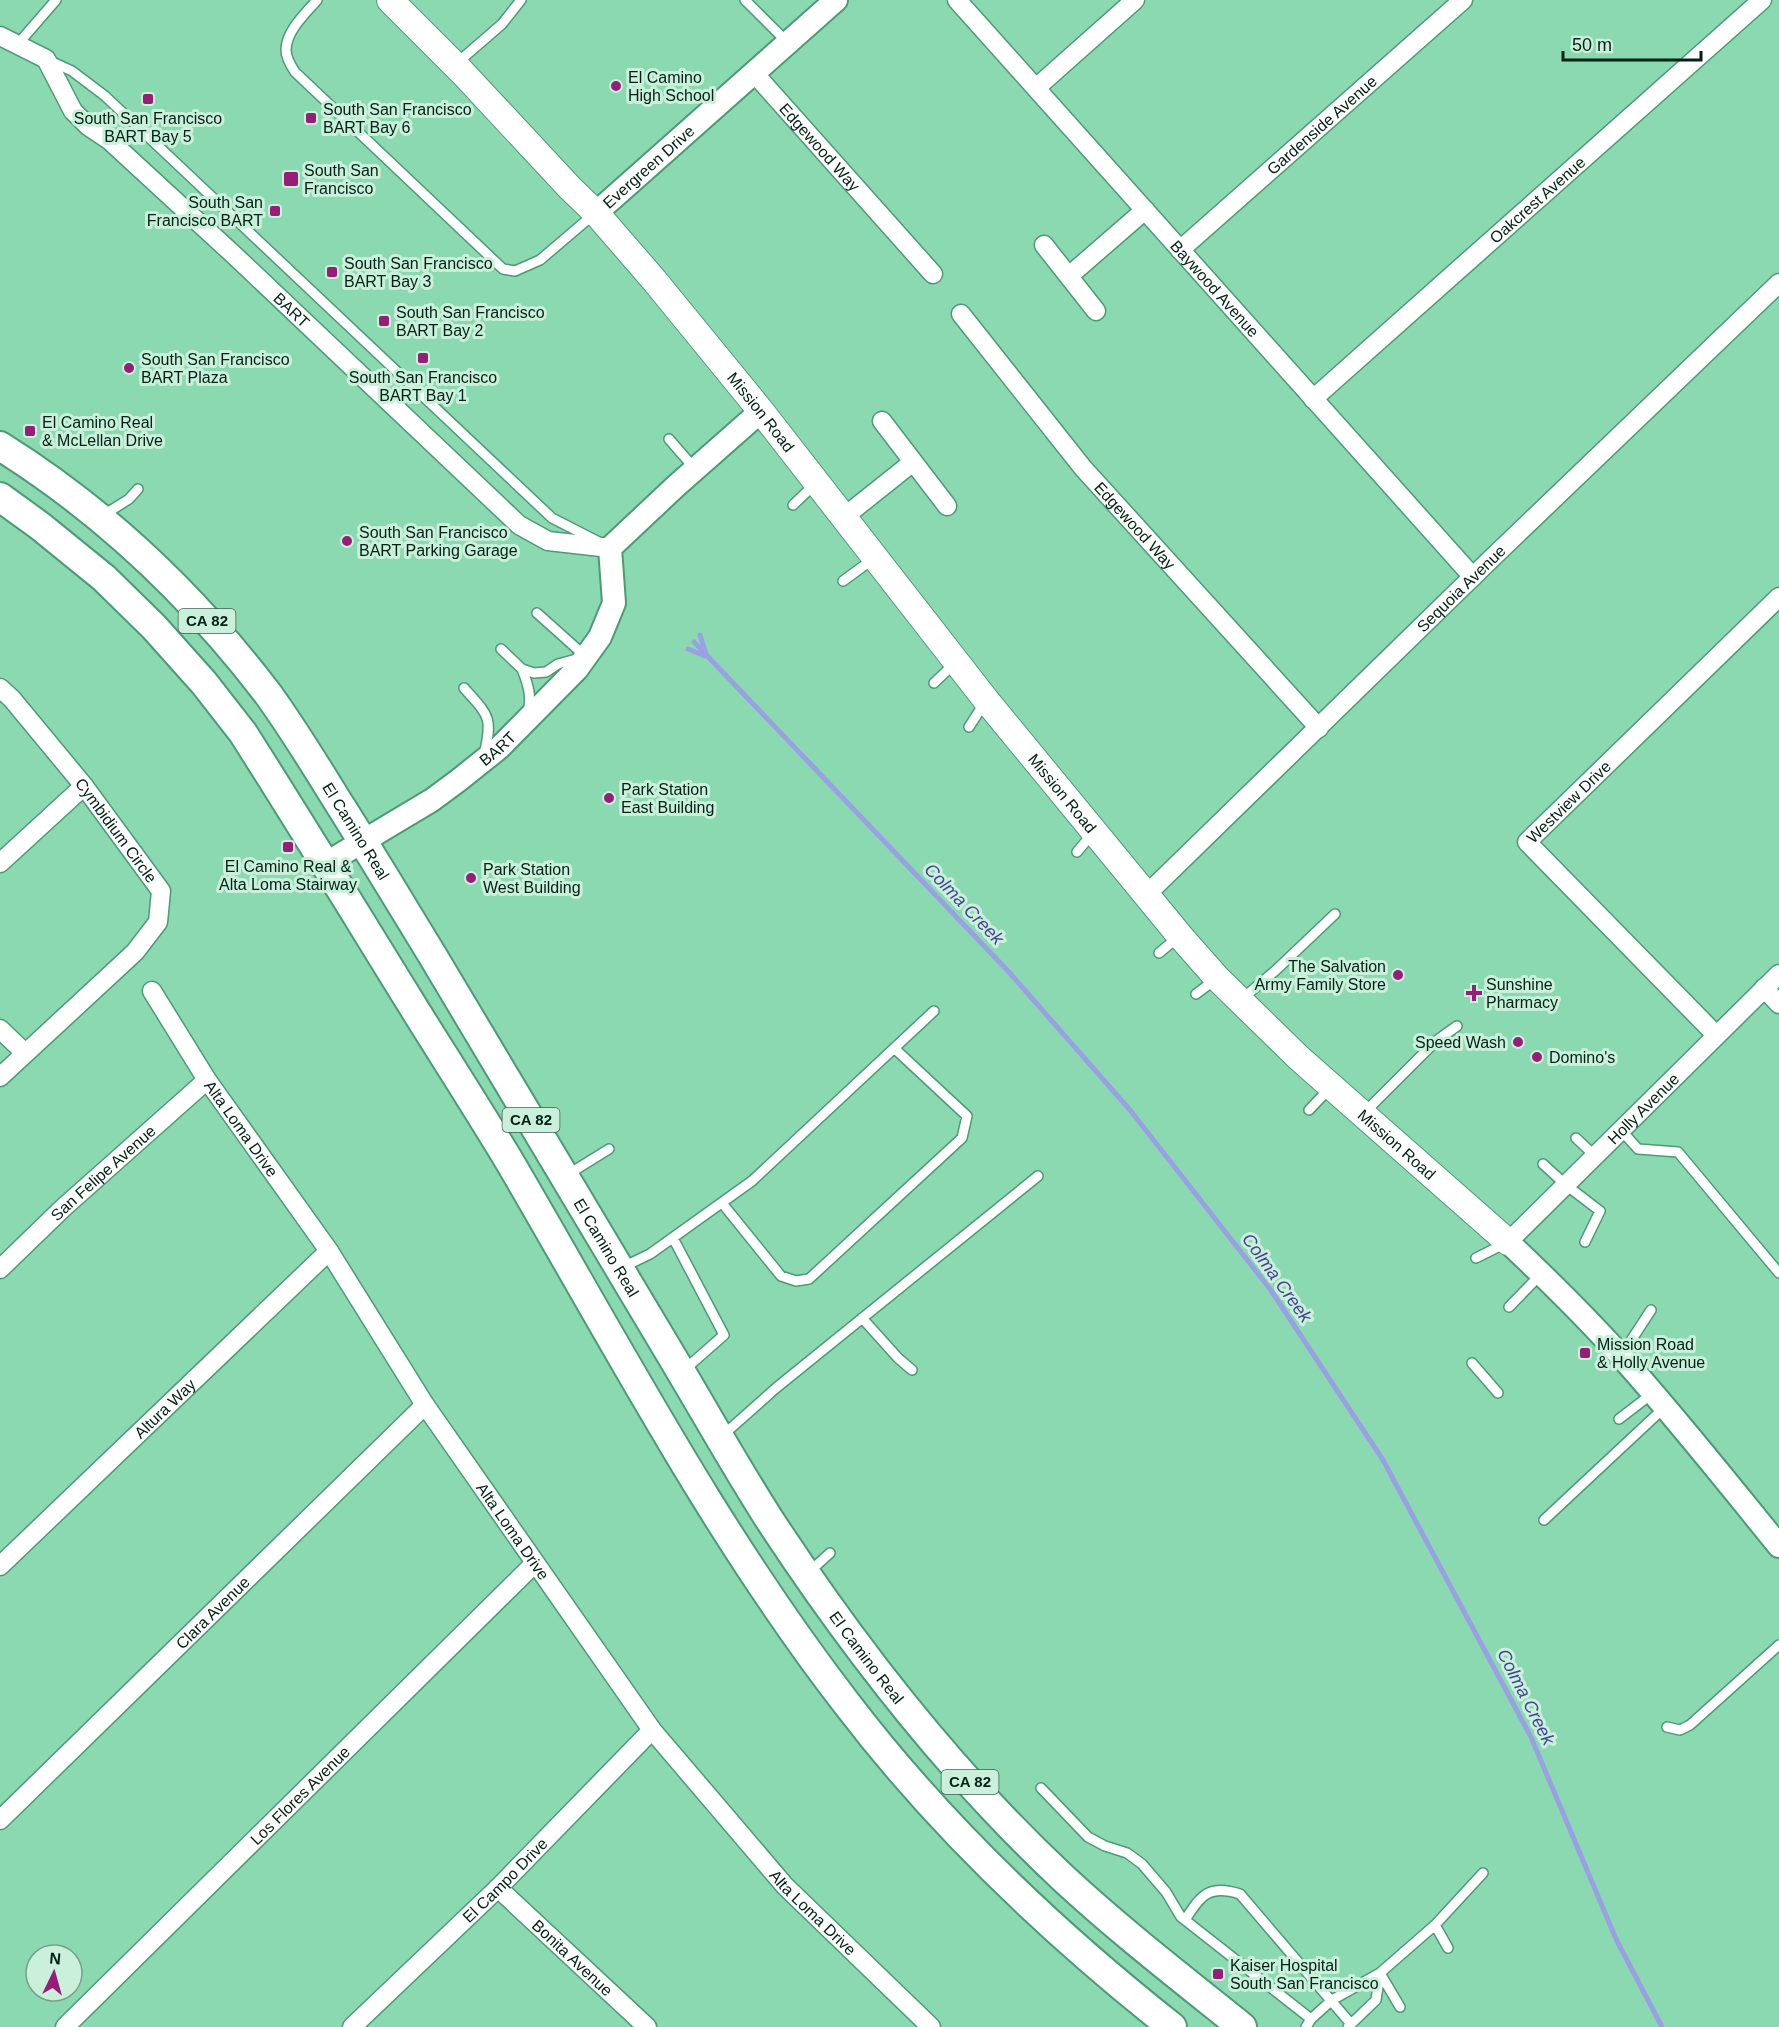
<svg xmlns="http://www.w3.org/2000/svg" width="1779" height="2027" viewBox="0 0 1779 2027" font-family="Arial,sans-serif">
  <rect width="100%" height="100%" fill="#8ad9b0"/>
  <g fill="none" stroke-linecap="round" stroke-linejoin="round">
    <path stroke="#9ba0e4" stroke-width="5" d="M700,635L706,654
      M694,642L1008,971L1130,1110L1270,1289L1383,1460L1531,1737L1616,1939L1662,2027
      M688,649L705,656"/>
    <defs>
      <path id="service" d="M317,0C306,13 286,31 286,50C286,58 291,66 295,72L503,269L515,271L540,260L594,214
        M745,0L788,43
        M17,45L56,0
        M48,60L72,71L105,96L552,518L597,541
        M457,63L502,24L521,0
        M669,439L695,469
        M793,505L815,484
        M102,516L129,499L138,489
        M843,581L873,559
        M537,613L585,656
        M501,649L522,669L534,673L546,672L558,664L580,658
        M522,669C528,684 532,697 528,712
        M934,683L954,664
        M464,688C489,716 493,717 484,755
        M969,727L985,702
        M1077,852L1092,834
        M1159,953L1178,937
        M1196,994L1216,979
        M1242,999L1276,970L1335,914
        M1309,1110L1329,1089
        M1365,1112L1436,1041L1457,1026
        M1621,1130L1638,1149L1678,1152L1779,1273
        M1576,1138L1595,1156
        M1543,1164L1566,1185L1600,1211L1585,1242
        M567,1175L609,1149
        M722,1203L781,1276L796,1281L809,1279L962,1138L967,1116L894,1048
        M673,1238L724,1335L683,1371
        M1476,1258L1506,1243
        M621,1268L650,1254L752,1181L934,1011
        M1509,1307L1542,1273
        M862,1318L898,1358L912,1370
        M1621,1356L1651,1310
        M1472,1363L1498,1393
        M1619,1419L1653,1393
        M722,1436L776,1388L1038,1176
        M1544,1520L1665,1407
        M809,1572L830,1553
        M1667,1727L1680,1730L1690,1725L1779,1645
        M1041,1788L1088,1837L1105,1846L1127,1853L1142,1864L1166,1892L1181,1917L1185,1920
        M1435,1925L1448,1948
        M1380,1973L1400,2007
        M1311,2019L1185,1920C1201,1895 1209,1884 1240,1894L1351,2024
        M1306,2027L1311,2019L1332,2000L1380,1973L1435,1925L1483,1873
        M1348,2027L1376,2000L1380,1973"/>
      <g id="minor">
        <path id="s1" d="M957,0L1473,577"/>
        <path id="s2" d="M0,36L46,59L73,111L88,126L109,140L234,255L519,525L548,541L610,548"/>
        <path id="s3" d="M754,73L933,274"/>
        <path d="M1036,88L1135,0"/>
        <path d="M1044,245L1096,311"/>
        <path id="s4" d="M1180,250L1463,0"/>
        <path d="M1069,276L1145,210"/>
        <path id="s5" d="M961,314L1083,468L1319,728"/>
        <path id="s6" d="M1313,399L1762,0"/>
        <path d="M882,421L947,506"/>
        <path d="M844,517L913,462"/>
        <path id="s7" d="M0,688L12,699L84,786L161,891L158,922L135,952L0,1077"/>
        <path d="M0,863L84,786"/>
        <path id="s8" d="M1145,896L1492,558L1779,283"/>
        <path d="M1764,988L1779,1004"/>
        <path id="s9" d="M152,991L207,1080L329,1251L425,1405L652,1730L785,1886L931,2027"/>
        <path d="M0,1029L25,1053"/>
        <path id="s10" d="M1716,1035L1527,842L1779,597"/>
        <path id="s11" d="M1508,1242L1779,974"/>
        <path id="s12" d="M0,1269L63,1208L207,1080"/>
        <path id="s13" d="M0,1566L329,1251"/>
        <path id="s14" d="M0,1820L425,1405"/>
        <path id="s15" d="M498,1888L647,2027"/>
        <path id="s16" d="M65,2027L535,1563"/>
        <path id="s17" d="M352,2027L498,1888L652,1730"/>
      </g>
      <g id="tertiary">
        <path id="s18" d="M596,213L836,0"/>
        <path id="s19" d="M325,864L432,800L459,780L499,748L577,669L600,637L614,603L610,548L676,486L761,411"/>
        <path d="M1508,1242C1546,1278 1583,1314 1618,1353C1674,1415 1726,1481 1779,1546"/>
      </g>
      <g id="secondary">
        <path id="s20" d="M390,0L462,72L570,188L596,213L654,280L761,411L986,700L1180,936L1217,978L1299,1058L1508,1242"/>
      </g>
      <g id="primary">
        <path id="s21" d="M0,446C104,511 194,597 268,694C294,730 317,768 340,805C371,854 401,904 431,953C514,1090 594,1228 677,1365C708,1417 738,1471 771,1522C855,1650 950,1772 1062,1877C1119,1930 1181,1978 1242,2027"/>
        <path d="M0,497L40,526L104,578L154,627L204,683L243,733C299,821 354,911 409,1000C443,1055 478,1109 511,1164C618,1347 717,1536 847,1704C940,1826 1052,1932 1172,2027"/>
      </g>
    </defs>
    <use href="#service" stroke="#4c9b75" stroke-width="12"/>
    <use href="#minor" stroke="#4c9b75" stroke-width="21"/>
    <use href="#tertiary" stroke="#4c9b75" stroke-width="26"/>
    <use href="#secondary" stroke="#4c9b75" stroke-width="28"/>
    <use href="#primary" stroke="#4c9b75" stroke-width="32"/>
    <use href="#service" stroke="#fff" stroke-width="9"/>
    <use href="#minor" stroke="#fff" stroke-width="18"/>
    <use href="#tertiary" stroke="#fff" stroke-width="22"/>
    <use href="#secondary" stroke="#fff" stroke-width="26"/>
    <use href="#primary" stroke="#fff" stroke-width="28"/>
  </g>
  <g fill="#971e78" stroke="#caf0db" stroke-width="2">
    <circle cx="616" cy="86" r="6"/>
    <rect x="142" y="93" width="12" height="12" rx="3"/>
    <rect x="305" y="112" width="12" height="12" rx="3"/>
    <rect x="283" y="171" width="16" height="16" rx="3"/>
    <rect x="269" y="205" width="12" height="12" rx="3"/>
    <rect x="326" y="266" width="12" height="12" rx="3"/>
    <rect x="378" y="315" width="12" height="12" rx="3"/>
    <rect x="417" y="352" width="12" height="12" rx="3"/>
    <circle cx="129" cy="368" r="6"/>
    <rect x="24" y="425" width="12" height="12" rx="3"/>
    <circle cx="347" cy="541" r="6"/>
    <circle cx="609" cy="798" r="6"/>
    <rect x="282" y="841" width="12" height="12" rx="3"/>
    <circle cx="471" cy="878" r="6"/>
    <circle cx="1398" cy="975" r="6"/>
    <path d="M1471 984h6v6h6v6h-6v6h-6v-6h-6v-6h6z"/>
    <circle cx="1518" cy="1042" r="6"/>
    <circle cx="1537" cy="1057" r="6"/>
    <rect x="1579" y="1347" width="12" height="12" rx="3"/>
    <rect x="1212" y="1968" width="12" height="12" rx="3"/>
  </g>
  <g text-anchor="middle" stroke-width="6" stroke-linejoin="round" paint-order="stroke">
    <g fill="#caf0db" stroke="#3d6050" stroke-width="1.5">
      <rect x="178.5" y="609" width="57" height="24" rx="4.5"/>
      <rect x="502.5" y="1108" width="57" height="24" rx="4.5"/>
      <rect x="941.5" y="1770" width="57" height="24" rx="4.5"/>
    </g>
    <g font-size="15" font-weight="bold" fill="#012214">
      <text x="207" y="626">CA 82</text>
      <text x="531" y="1125">CA 82</text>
      <text x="970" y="1787">CA 82</text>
    </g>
    <g font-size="16" fill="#012214" stroke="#caf0db" text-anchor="start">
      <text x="628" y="83">El Camino<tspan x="628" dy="18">High School</tspan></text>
      <text x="323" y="115">South San Francisco<tspan x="323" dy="18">BART Bay 6</tspan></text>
      <text x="148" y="124" text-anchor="middle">South San Francisco<tspan x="148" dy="18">BART Bay 5</tspan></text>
      <text x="304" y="176">South San<tspan x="304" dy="18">Francisco</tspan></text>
      <text x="263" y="208" text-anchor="end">South San<tspan x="263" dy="18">Francisco BART</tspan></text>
      <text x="344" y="269">South San Francisco<tspan x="344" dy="18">BART Bay 3</tspan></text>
      <text x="396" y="318">South San Francisco<tspan x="396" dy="18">BART Bay 2</tspan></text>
      <text x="141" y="365">South San Francisco<tspan x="141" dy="18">BART Plaza</tspan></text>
      <text x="423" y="383" text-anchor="middle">South San Francisco<tspan x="423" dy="18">BART Bay 1</tspan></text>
      <text x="42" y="428">El Camino Real<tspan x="42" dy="18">&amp; McLellan Drive</tspan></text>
      <text x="359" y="538">South San Francisco<tspan x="359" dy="18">BART Parking Garage</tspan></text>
      <text x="621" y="795">Park Station<tspan x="621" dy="18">East Building</tspan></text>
      <text x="288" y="872" text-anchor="middle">El Camino Real &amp;<tspan x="288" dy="18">Alta Loma Stairway</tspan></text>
      <text x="483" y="875">Park Station<tspan x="483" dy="18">West Building</tspan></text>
      <text x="1386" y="972" text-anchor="end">The Salvation<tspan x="1386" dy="18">Army Family Store</tspan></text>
      <text x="1486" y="990">Sunshine<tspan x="1486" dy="18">Pharmacy</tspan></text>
      <text x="1506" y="1048" text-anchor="end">Speed Wash</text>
      <text x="1549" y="1063">Domino's</text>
      <text x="1597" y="1350">Mission Road<tspan x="1597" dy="18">&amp; Holly Avenue</tspan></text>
      <text x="1230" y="1971">Kaiser Hospital<tspan x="1230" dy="18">South San Francisco</tspan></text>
    </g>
    <g font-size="16" fill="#012214" stroke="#caf0db">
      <text dy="6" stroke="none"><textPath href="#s4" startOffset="189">Gardenside Avenue</textPath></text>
      <text dy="6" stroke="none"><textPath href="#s3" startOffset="99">Edgewood Way</textPath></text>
      <text dy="6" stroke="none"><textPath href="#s18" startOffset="70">Evergreen Drive</textPath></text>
      <text dy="6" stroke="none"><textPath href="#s6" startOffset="300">Oakcrest Avenue</textPath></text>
      <text dy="6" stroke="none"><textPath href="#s1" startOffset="387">Baywood Avenue</textPath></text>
      <text dy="6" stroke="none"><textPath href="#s2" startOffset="406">BART</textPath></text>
      <text dy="6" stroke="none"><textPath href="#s20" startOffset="555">Mission Road</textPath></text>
      <text dy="6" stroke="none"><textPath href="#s5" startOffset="274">Edgewood Way</textPath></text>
      <text dy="6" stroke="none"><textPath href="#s8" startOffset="441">Sequoia Avenue</textPath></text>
      <text dy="6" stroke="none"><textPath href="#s19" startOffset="208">BART</textPath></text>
      <text dy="6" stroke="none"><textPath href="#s20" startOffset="1041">Mission Road</textPath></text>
      <text dy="6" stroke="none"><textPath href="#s10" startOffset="328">Westview Drive</textPath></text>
      <text dy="6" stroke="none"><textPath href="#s21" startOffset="530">El Camino Real</textPath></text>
      <text dy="6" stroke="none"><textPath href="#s7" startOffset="184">Cymbidium Circle</textPath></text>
      <text dy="6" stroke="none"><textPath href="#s11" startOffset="190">Holly Avenue</textPath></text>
      <text dy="6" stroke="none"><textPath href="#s9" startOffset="164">Alta Loma Drive</textPath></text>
      <text dy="6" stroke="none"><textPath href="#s20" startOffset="1527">Mission Road</textPath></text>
      <text dy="6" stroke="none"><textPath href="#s12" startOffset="141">San Felipe Avenue</textPath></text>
      <text dy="6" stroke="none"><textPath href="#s21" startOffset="1016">El Camino Real</textPath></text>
      <text dy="6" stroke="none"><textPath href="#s13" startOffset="228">Altura Way</textPath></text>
      <text dy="6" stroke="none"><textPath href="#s9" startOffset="650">Alta Loma Drive</textPath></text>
      <text dy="6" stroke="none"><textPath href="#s14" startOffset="297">Clara Avenue</textPath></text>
      <text dy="6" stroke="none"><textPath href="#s21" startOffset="1502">El Camino Real</textPath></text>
      <text dy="6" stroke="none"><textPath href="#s16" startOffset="330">Los Flores Avenue</textPath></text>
      <text dy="6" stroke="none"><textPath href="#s17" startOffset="212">El Campo Drive</textPath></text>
      <text dy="6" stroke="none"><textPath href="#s9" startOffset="1136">Alta Loma Drive</textPath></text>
      <text dy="6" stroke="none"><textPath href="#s15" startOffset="102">Bonita Avenue</textPath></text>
    </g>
    <g font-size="18" font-style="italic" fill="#454394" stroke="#caf0db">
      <text transform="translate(964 904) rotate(46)" y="6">Colma Creek</text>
      <text transform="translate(1277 1278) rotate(54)" y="6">Colma Creek</text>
      <text transform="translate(1526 1697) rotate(63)" y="6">Colma Creek</text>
    </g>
  </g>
  <g transform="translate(54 1973) rotate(5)"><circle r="28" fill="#caf0db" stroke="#7a9e8b" stroke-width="1.5"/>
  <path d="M0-4.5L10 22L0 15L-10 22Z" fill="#971e78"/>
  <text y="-9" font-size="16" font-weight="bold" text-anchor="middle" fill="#012214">N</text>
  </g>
  <path d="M1563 51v9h138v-9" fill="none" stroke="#012214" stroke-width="3"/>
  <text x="1572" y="51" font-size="18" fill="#012214" stroke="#caf0db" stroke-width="4.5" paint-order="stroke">50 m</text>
</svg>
